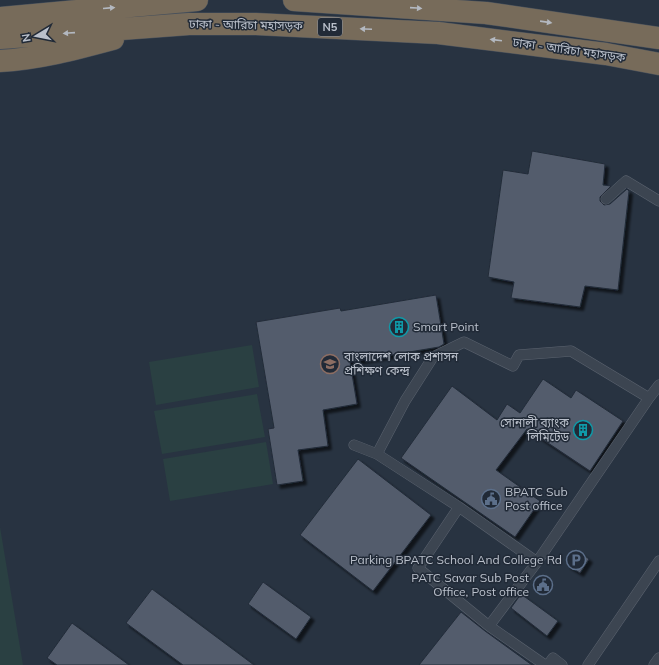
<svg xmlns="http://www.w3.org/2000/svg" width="659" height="665" viewBox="0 0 659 665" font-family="Mulish,'Noto Sans Bengali',sans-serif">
  <defs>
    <filter id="shadow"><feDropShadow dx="3.5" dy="3.5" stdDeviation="1" flood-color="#0009"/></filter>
  </defs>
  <rect width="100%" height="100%" fill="#283341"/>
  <path fill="#2a4042" d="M252,345L259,387L156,405L149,362Z
    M257,394L265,437L162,454L154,411Z
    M266,442L273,484L170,501L163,459Z
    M0,527L23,665H0Z"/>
  <path fill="#525c6c" stroke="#232c39" filter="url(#shadow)" d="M532,151L605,164L603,185L611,186L600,197V201L604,205L610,204L627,189L629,191L618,290L585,286L580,307L511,298L514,282L488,277L503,170L528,174Z
    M436,295L444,344L439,347L350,362L357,404L323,410L328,446L298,450L303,481L277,485L268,429L274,428L256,322L340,308L341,311Z
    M543,379L571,398L576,390L623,421L590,471L527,429L496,470L540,501L515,537L401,458L452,386L497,420L507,404L520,413Z
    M358,459L431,515L373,591L300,535Z
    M577,550L589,559L580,573L567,565Z
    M263,582L311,617L296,639L248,604Z
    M152,589L254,665H183L126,623Z
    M521,594L558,621L547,636L511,608Z
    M461,612L485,631L532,665H419Z
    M72,623L129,665H57L47,658Z"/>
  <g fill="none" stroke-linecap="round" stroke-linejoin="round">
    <defs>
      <path id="lane" d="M606,199L626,181L659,201
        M354,445L377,454L405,401L433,357L464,342L513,366L519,355L571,351L649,398
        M377,454L459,507
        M537,562L459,507L418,568L489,626L537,562L649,398L659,385
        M489,626L545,665
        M548,665L553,658L562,665
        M588,665L659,561
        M654,665L659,658"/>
      <path id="highway" d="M294,0L486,13L659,38
        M0,18L197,0
        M0,38L189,24H256L438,33L606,54L659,64
        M0,61C38,59 76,49 113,39"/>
    </defs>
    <use href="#lane" stroke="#5b636f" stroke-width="11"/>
    <use href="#highway" stroke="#47505c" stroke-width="23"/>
    <use href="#lane" stroke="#3c4551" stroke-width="10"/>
    <use href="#highway" stroke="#776b5a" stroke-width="22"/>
  </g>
  <defs><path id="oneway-solid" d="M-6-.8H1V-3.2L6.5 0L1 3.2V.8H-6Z"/></defs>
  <g fill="#b3b8c0">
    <use href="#oneway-solid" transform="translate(109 8) rotate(-5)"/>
    <use href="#oneway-solid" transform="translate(416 8) rotate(4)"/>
    <use href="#oneway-solid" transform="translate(546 22) rotate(8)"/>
    <use href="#oneway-solid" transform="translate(366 29) rotate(-177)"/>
    <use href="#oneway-solid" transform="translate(69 33) rotate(176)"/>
    <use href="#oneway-solid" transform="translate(496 40) rotate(-173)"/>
  </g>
  <defs>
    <symbol id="building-ring" viewBox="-11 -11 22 22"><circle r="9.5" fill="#212a37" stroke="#0f9aa8" stroke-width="1.5"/><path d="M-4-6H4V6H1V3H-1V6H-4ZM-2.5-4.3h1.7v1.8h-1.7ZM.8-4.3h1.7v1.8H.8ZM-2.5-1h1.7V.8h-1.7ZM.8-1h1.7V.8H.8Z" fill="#0f9aa8"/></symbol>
    <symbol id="university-ring" viewBox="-11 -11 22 22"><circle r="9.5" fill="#212a37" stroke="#8d6e63" stroke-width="1.5"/><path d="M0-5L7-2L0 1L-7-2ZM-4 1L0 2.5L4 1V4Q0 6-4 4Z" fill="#8d6e63"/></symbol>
    <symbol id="civic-ring" viewBox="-11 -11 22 22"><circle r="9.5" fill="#212a37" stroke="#5c6f8a" stroke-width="1.5"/><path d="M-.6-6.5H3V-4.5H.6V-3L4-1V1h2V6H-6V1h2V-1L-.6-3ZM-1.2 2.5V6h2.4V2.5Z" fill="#5c6f8a"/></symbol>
    <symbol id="parking-ring" viewBox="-11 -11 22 22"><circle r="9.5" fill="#212a37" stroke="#5c6f8a" stroke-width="1.5"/><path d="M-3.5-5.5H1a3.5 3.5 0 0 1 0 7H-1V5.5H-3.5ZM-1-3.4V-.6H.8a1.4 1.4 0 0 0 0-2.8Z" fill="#5c6f8a"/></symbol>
  </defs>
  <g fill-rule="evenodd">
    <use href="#building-ring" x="388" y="316" width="22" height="22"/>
    <use href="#university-ring" x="319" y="353" width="22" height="22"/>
    <use href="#building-ring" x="572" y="419" width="22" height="22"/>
    <use href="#civic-ring" x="480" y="488" width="22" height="22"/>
    <use href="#parking-ring" x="565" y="549" width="22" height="22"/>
    <use href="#civic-ring" x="532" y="574" width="22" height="22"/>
  </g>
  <g text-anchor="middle" stroke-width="3" stroke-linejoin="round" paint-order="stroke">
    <rect fill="#212a37" stroke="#8c939f" stroke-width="1" x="318" y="18" width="24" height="18" rx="3"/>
    <g font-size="11" font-weight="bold" fill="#bac0cb">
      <text x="330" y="31">N5</text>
    </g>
    <g font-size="12" fill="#bac0cb" stroke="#212a37">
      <text transform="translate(246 25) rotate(1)" y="4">ঢাকা - আরিচা মহাসড়ক</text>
      <text transform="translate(569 50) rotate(8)" y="4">ঢাকা - আরিচা মহাসড়ক</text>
    </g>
    <g font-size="12" fill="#bac0cb" stroke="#212a37" text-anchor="start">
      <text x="413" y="331">Smart Point</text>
      <text x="344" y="361">বাংলাদেশ লোক প্রশাসন<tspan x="344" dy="14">প্রশিক্ষণ কেন্দ্র</tspan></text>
      <text x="569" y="427" text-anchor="end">সোনালী ব্যাংক<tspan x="569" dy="14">লিমিটেড</tspan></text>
      <text x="505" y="496">BPATC Sub<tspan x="505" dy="14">Post office</tspan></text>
      <text x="562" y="564" text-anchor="end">Parking BPATC School And College Rd</text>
      <text x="529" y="582" text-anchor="end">PATC Savar Sub Post<tspan x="529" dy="14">Office, Post office</tspan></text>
    </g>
  </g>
  <g transform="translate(36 36) rotate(260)" stroke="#212a37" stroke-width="3" paint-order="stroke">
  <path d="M0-3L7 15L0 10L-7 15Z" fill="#bac0cb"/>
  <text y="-6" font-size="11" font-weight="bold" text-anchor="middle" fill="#bac0cb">N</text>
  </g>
</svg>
